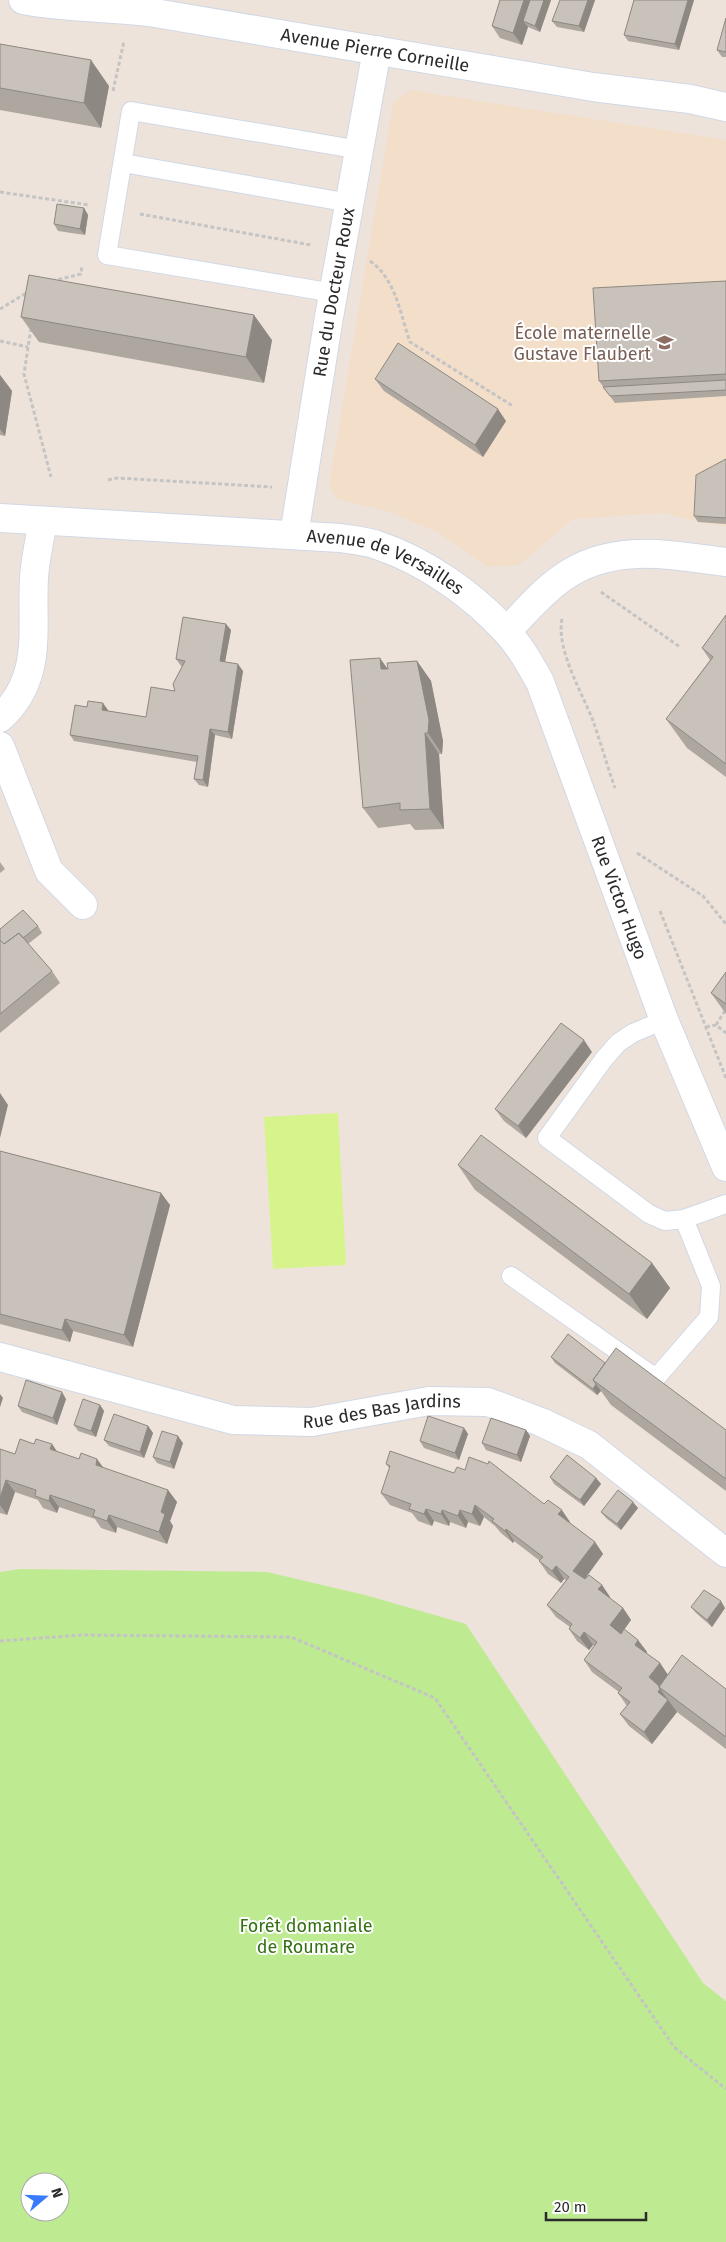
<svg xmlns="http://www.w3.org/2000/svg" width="726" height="2242" viewBox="0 0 726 2242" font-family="'Fira Sans',sans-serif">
  <rect width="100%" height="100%" fill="#eee3db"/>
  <path fill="#f2dec9" d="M410,90L726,140V526L698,522L664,513L573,519L519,565L488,567L439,533L390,512L337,499L329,486L393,103Z"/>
  <path fill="#beeb92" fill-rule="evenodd" d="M20,1569L267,1572L365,1595L466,1624L703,1983L726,2001V2242H0V1572ZM30,2182H60V2212H30Z"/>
  <path fill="#d7f38c" d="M338,1113L346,1265L273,1269L264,1117Z"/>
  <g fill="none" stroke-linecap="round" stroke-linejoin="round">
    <defs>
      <path id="service" d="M123,163L350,203
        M334,293L107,255L131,111L360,150
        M664,1020L633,1033L618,1043L604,1059L547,1138L649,1214L665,1221L684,1219L726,1204
        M511,1276L656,1378L709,1317L711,1286L684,1219"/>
      <g id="minor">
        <path id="s1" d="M23,0C65,8 106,7 149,12L593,87L690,99L726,107"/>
        <path id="s2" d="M294,535L329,317L377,50"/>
        <path d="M507,631C524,613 542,592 562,578C612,542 670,555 726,562"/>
        <path d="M0,718C44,678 31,629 34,578C35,559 40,539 43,521"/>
        <path d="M0,746L49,871L83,905"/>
        <path id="s3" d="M0,1357L233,1420L312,1422L429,1401L488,1402L541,1422L589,1445L726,1553"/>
      </g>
      <g id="tertiary">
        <path id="s4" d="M0,518L340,538C352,540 366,541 377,545C425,561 472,594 506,631C520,646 530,664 540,682L664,1020L726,1167"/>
      </g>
    </defs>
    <use href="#service" stroke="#d0d8e5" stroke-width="20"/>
    <use href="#minor" stroke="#d0d8e5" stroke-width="30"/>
    <use href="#tertiary" stroke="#d0d8e5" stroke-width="30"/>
    <path stroke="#c4c4c4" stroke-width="3" stroke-dasharray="4 2.5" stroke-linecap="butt" d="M113,91L124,41
      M0,192L89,205
      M140,214L311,245
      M370,261C396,279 400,314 410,342L513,406
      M52,281L81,274L82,265
      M0,309L28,292
      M31,328L24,374L51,477
      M0,341L28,347
      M108,480L117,478L272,487
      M601,592L680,647
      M562,619C556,650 582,692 593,721C601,743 607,766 615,788
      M637,853L703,896L726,924
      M660,911L726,1078
      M716,1025L726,1009
      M706,1027L716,1025L726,1033
      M0,1641L82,1635L291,1637L435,1698L674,2047L726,2089"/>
    <use href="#service" stroke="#fff" stroke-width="18"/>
    <use href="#minor" stroke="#fff" stroke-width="28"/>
    <use href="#tertiary" stroke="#fff" stroke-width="28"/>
  </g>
  <path fill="#ada7a0" d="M500,0H551L540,32L528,27L522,45L500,38L492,26Z
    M560,0H595L584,32L557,27L552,21Z
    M634,0H694L679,50L628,41L624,35Z
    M726,18V57H722L717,50Z
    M0,44L109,86L101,128L0,110Z
    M84,208L88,215L85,235L58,231L54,224Z
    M726,281V396L615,403L599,381Z
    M21,317L272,340L264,383L39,342Z
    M0,375L12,391L5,436L0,435Z
    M375,379L506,421L483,457L384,391Z
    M726,459V524L698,522L694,516Z
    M726,615V777L687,748L666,719L710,660L702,648Z
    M231,630L225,662L243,671L232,739L215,735L208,787L199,785L194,779L197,762L74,741L70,735L87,707L108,710L107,711L146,717L175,691L182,666H181L176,659Z
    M417,661L431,681L443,741L442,754H439L444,829L415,830L410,824L378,828L363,808L387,669Z
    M0,862L5,869L0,873Z
    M38,926L42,933L28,944L52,971L60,983L0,1033V929Z
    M726,972V1014L711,993Z
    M592,1052L526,1138L504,1121L495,1109Z
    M0,1151L161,1193L170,1205L133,1347L73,1331L70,1342L0,1324Z
    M458,1165L652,1263L670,1288L647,1319L475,1190Z
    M551,1357L605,1363L726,1430V1491L611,1405L601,1391L597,1395L555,1363Z
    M66,1399L57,1425L22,1412L18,1406Z
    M100,1405L104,1411L96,1437L78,1431L74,1425Z
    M148,1426L153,1433L144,1458L109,1446L104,1440Z
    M464,1428L468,1434L459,1460L424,1448L420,1441Z
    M526,1430L530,1436L521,1462L486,1450L482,1443Z
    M183,1443L174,1469L157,1463L153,1457Z
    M34,1444H52L57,1452L168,1490L177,1502L170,1521L173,1526L167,1544L117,1527L116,1533L101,1528L95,1519L59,1507L57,1513L43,1508L38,1500L15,1492L7,1515L0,1513V1449L15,1454Z
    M386,1464L544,1504L570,1522L569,1523L595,1542L603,1554L584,1579L602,1585L610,1597L609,1598L623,1608L631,1620L624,1629L638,1640L647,1652L646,1653L660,1663L668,1675L726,1689V1749L677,1712L652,1744L629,1726L620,1714L627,1706L618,1693L619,1692L592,1672L584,1660L595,1646L593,1645L589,1650L577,1641L569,1629L570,1627L556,1617L547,1605L566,1580L564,1579L561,1583L548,1574L539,1561H540L514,1541L513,1543L501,1533L495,1526L484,1517L480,1526L468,1522L466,1528L450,1522L449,1526L434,1521L432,1526L418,1521L412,1513L390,1505L381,1493L390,1469Z
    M550,1477L596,1478L601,1484L584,1506L554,1484Z
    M638,1508L621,1530L606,1518L601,1512Z
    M691,1607L725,1608L712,1627L696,1613Z"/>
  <path fill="#8d8882" d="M524,0H537L523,21L528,27L522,45L513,33Z
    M544,0H551L540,32L535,26Z
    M588,0H595L584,32L579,26Z
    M688,0H694L679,50L675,44Z
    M91,60L109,86L101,128L84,103Z
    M84,208L88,215L85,235L80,229Z
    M254,315L272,340L264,383L246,357Z
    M0,375L12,391L5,436L0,429Z
    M498,409L506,421L483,457L475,445Z
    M226,624L231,630L224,667L220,661Z
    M380,658L394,678L381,669Z
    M417,661L431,681L443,741L442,754L428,733Z
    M238,664L243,671L232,739L228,732Z
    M103,703L108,710L107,716L102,710Z
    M210,729L215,735L208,787L203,780Z
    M425,733L439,754L444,829L430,809Z
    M584,1040L592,1052L526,1138L518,1126Z
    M0,1093L8,1105L0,1138Z
    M161,1193L170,1205L133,1347L124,1335Z
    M652,1263L670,1288L647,1319L629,1294Z
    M65,1319L73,1331L70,1342L62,1330Z
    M596,1384L601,1391L597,1395L593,1389Z
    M62,1392L66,1399L57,1425L53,1418Z
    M0,1394L3,1398L0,1407Z
    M100,1405L104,1411L96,1437L91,1431Z
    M148,1426L153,1433L144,1458L140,1452Z
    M464,1428L468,1434L459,1460L455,1453Z
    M526,1430L530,1436L521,1462L517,1455Z
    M178,1436L183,1443L174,1469L170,1462Z
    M52,1444L60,1456L50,1449Z
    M97,1459L106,1471L96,1465Z
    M596,1478L601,1484L584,1506L580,1500Z
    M6,1480L15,1492L7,1515L0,1505V1498Z
    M168,1490L177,1502L170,1521L173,1526L167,1544L159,1532L161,1512Z
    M50,1495L59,1507L57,1513L49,1501Z
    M633,1502L638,1508L621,1530L617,1524Z
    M475,1505L484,1517L480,1526L472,1514Z
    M426,1509L434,1521L432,1526L424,1514Z
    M442,1510L450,1522L449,1526L441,1514Z
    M460,1510L468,1522L466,1528L458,1516Z
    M562,1510L570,1522L567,1526L558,1514Z
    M109,1515L117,1527L116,1533L107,1521Z
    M506,1529L514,1541L513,1543L505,1531Z
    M595,1542L603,1554L582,1583L573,1571Z
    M556,1566L564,1579L561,1583L552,1571Z
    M602,1585L610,1597L607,1601L598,1589Z
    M721,1601L725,1608L712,1627L707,1620Z
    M623,1608L631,1620L619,1637L610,1625Z
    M584,1632L593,1645L589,1650L580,1638Z
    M638,1640L647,1652L643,1657L635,1645Z
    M660,1663L668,1675L657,1689L649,1677Z
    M660,1689L677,1712L652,1744L644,1732L658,1692Z"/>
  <path fill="#c9c2ba" stroke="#8d8882" d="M500,0H524L513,33L492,26Z
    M530,0H544L535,26L523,21Z
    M560,0H588L579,26L552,21Z
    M634,0H688L675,44L624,35Z
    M726,18V52L717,50Z
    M0,44L91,60L84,103L0,88Z
    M57,204L84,208L80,229L54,224Z
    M29,275L254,315L246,357L21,317Z
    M726,281V374L599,381L593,288Z
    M398,343L498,409L475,445L375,379Z
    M726,380V390L610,396L603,387Z
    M726,459V518L694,516L696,475Z
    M726,615V764L666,719L713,657L702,648Z
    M183,617L226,624L220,661L238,664L228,732L210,729L203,780L194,779L198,756L70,735L75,705L87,707L88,701L103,703L102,710L146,717L151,687L175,691L173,684L185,661L176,659Z
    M380,658L381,669H388L387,663L417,661L429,720L428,733H425L430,809L400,810V803L363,808L350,660Z
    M23,910L38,926L23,938L19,933L4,944L0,940V929Z
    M19,933L52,971L0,1014V940L4,944Z
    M726,972V1004L711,993Z
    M561,1023L584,1040L518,1126L495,1109Z
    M481,1135L652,1263L629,1294L458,1165Z
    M0,1151L161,1193L124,1335L65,1319L62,1330L0,1314Z
    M568,1334L605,1363L593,1380L596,1384L593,1389L551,1357Z
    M616,1348L726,1430V1479L593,1380Z
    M26,1380L62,1392L53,1418L18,1406Z
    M83,1399L100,1405L91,1431L74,1425Z
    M114,1414L148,1426L140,1452L104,1440Z
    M428,1416L464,1428L455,1453L420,1441Z
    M491,1418L526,1430L517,1455L482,1443Z
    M162,1431L178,1436L170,1462L153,1457Z
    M20,1439L34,1444L36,1439L52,1444L50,1449L79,1459L81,1453L97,1459L96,1465L168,1490L161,1512L165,1514L159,1532L109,1515L107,1521L93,1516L95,1510L50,1495L49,1501L35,1496L36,1490L6,1480L0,1498V1449L15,1454Z
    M390,1451L454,1473L457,1467L465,1470L469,1457L488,1464L489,1461L544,1504L548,1500L562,1510L558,1514L595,1542L573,1571L585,1579L589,1575L602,1585L598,1589L623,1608L610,1625L621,1634L624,1629L638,1640L635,1645L660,1663L649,1677L659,1686V1687L660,1689L658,1692L668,1700L644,1732L620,1714L630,1702L618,1693L622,1688L584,1660L597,1642L584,1632L580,1638L569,1629L572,1624L547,1605L569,1577L556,1566L552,1571L539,1561L543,1557L506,1529L505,1531L492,1521L494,1519L475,1505L472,1514L460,1510L458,1516L442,1510L441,1514L426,1509L424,1514L409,1509L411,1504L381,1493L390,1466L386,1464Z
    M567,1455L596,1478L580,1500L550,1477Z
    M618,1490L633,1502L617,1524L601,1512Z
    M704,1590L721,1601L707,1620L691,1607Z
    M682,1655L726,1689V1737L659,1687Z"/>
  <defs>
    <symbol id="school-bare" viewBox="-9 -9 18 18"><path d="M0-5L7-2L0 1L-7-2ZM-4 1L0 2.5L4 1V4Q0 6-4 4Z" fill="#8d6e63" stroke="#fff" stroke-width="2.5" paint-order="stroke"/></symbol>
  </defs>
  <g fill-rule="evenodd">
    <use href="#school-bare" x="652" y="330" width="25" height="25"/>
  </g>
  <g text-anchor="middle" stroke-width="4" stroke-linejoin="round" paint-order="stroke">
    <g font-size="18" fill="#2b2b2b" stroke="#fff">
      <text dy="6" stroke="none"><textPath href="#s1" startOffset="356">Avenue Pierre Corneille</textPath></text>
      <text dy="6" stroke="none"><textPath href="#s2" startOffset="246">Rue du Docteur Roux</textPath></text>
      <text dy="6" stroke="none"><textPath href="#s4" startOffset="391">Avenue de Versailles</textPath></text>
      <text dy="6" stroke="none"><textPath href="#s4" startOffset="826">Rue Victor Hugo</textPath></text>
      <text dy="6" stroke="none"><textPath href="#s3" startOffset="391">Rue des Bas Jardins</textPath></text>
    </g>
    <g font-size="18" fill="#785e54" stroke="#fff" text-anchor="end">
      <text x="651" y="339">École maternelle<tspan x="651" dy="21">Gustave Flaubert</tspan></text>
    </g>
    <g font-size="18" fill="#347112" stroke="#fff">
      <text x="306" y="1932">Forêt domaniale<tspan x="306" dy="21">de Roumare</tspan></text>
    </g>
  </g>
  <g transform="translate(45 2197) rotate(71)"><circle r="24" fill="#ffffff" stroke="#aaaaaa"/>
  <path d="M0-4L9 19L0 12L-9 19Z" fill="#387bff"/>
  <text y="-8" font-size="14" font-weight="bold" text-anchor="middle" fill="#2b2b2b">N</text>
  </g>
  <path d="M546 2212v8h100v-8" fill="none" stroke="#2b2b2b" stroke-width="2.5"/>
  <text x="554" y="2212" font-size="15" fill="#2b2b2b" stroke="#ffffff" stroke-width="4" paint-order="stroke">20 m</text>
</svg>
